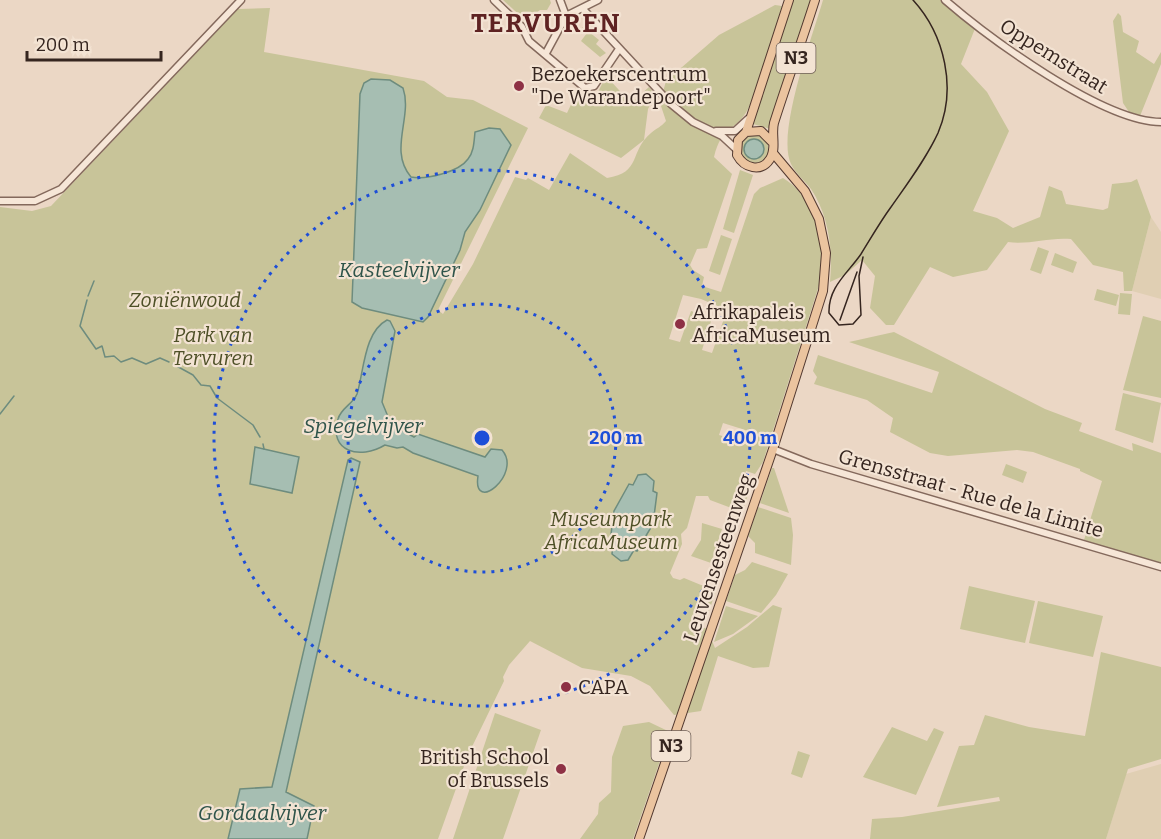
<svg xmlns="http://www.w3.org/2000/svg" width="1161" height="839" viewBox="0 0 1161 839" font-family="Bitter,serif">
  <rect width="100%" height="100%" fill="#ebd7c5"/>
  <path fill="#e0cfb3" d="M1151,217L1161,232V299L1132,291Z
    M1161,764V839H1106L1126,774Z"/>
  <path fill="#c8c499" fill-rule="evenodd" d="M503,0H550L551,3L547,10H540L526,21Z
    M793,0H812L771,129L753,124Z
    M823,0H945L976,26L961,64L987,92L1009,131L973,211L997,218L1013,228L1040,217L1049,186L1062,191L1066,204L1103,210L1108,208L1112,184L1131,182L1137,179L1151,217L1132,291H1124L1123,272L1093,265L1071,239C1049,237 1029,245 1008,242L987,270L953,277L930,267L894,325H886L870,308L875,276L862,260L845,275L830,282C833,250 829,216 811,189C805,181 795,173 791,164C776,133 813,35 823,0Z
    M775,5L782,6C771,40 764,78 748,109C736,132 722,124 714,157L732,174L707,248L697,249L690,265L693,270L704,277L702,286L721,292L754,194L760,188L783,178C816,198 824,240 822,276L763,462L755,474L746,471L741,486L750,489L742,512L710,500L708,496H696L687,528L681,534L682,544L670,573L673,578L680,580L684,578L701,585L717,588L709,611L700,608L695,624L707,629L715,648L747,627L773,605L782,608L769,667L753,668L718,656L701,711L674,715L650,686L631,676L582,668L530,641L509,665L503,677L504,681L468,755L438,839H0V207L32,211L51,206L238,9L270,8L264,52L424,81L447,97L473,100L528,128L438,310L443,314L473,264L515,177L526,180L528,178L549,190L570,153L607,178C642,173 629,151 651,133C657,128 661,127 666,121L660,103L666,81L719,35ZM683,295L701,299L727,310L712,353L702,350L712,318L691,311L680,342L669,339ZM723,423L758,434L754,446L719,435Z
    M1118,13L1121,16L1123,32L1139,41L1136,52L1154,64L1161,52V64L1140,116L1129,112L1123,103L1113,21Z
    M583,27L599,40L596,44L606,53L600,57L581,41L587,33L581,29Z
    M606,76L631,103L649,87L655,95L648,109L644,140L621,158L539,118L546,105L567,113L578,90L595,98Z
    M759,134L768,142L769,154L761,163H749L740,156L742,140L748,135Z
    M740,170L753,175L734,233L723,229Z
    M721,235L732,239L720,275L709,271Z
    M1038,247L1049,251L1041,274L1030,270Z
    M1055,253L1077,262L1073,273L1051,265Z
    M1097,289L1119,295L1116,306L1094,300Z
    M1120,293L1132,294L1130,315L1118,314Z
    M1143,316L1161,321V398L1123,390Z
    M894,332L1045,409L1082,423L1079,431L1133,451L1132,443L1161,453V564L1084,540L1102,481L1080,471V469L1033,452L1017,450L948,456L930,453L890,432L893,418L867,400L814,384L817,377L813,371L818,355L932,393L939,372L849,342Z
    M1123,393L1161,403L1153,443L1115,430Z
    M1006,464L1027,472L1023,483L1002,475Z
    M772,468H774L789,513L760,503Z
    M758,507L791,518L793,535L791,565L755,553V543L748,536Z
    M702,523L722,529L711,563L691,556L701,540Z
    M752,562L788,574L776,595L761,613L726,601L735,575L745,570Z
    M969,586L1035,601L1025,643L960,629Z
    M1038,601L1103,616L1093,657L1029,643Z
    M726,606L758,616L733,634L714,642Z
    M1101,652L1161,667V759L1128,769L1106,839H870L872,819L902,817L1000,801L999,797L937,807L959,746L974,745L985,715L1029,727L1085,736Z
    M495,713L541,730L503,839H453Z
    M649,722L670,732L633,839H580L598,814L599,803L611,792L612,757L623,726Z
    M892,727L927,741L934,728L944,732L916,795L863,777Z
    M798,751L810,755L802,778L791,774Z"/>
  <path fill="#a6beb2" stroke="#6e8c7e" stroke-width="1.5" d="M371,79L390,80L403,88C413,117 388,150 411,177C426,180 459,172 468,159C474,152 474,141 475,132L489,128L500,129L511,145L480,210L465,232L460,250L428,317L423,322L362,308L352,302L360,94L364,83Z
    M744 149a10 10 0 1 1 20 0a10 10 0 1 1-20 0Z
    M387,320L390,321L395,331L382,402L391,424L414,437L418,434L485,457L491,449L502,450C523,474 472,515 478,476L413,453L403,447L397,448L385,445C360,460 328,452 338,419C341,408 353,404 357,394C364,371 364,332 387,320Z
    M255,447L299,457L292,493L250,484Z
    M351,458L360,462L286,792L314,806L307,839H228L240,789L272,787L348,460Z
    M646,474L654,481L653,491L657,493L653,524L637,551L634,550L628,560L621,561L612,554L613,544L610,542L614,511L629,484L633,485L638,475Z"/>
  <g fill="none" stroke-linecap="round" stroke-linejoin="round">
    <path stroke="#6e8c7e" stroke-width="1.5" d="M88,296L94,281
      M87,300L80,326L96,349L102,346L105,357L114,356L121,362L132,358L146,364L160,358L169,362
      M173,364L193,375L201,385L210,386L217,398L253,425L260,437
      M0,414L14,396
      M263,444L264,449"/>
    <defs>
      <path id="minor" d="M494,0L522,27L529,41L585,88L594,86L619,49
        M560,0L566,16
        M945,0C989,38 1103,122 1161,122
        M583,9L671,104L693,122L722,136L736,149
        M566,16L598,0
        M546,53L566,16
        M716,131H735L748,119
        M0,201H35L61,189L241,0
        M773,449L811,464L1161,567"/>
      <path id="major" d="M746,132L789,0
        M772,142L761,131L746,132L738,140L737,155C744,168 761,173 770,159C777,149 771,134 774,123C787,82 802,41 815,0
        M639,839L773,449L823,291L826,253L819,219L805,191L773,153"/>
    </defs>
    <use href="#minor" stroke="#84695c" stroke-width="9"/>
    <use href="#major" stroke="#523930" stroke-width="10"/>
    <use href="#minor" stroke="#f6e6d7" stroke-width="6"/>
    <use href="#major" stroke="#ebc49f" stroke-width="8"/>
    <path stroke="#35251f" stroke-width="1.5" d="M863,257L859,276L861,315L853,324L839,325L829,313C828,287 848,273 861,254C871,238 880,222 891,207C907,184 926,159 938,133C957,89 945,35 913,0
      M840,320L857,272"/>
  </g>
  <g fill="none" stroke="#1d4ed8" stroke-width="3" stroke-dasharray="3 6">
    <circle cx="482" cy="438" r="134"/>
    <circle cx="482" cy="438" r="268"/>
  </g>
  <g fill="#8e3145" stroke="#f3e3d3" stroke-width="2">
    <circle cx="519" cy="86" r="6"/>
    <circle cx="680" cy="324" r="6"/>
    <circle cx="566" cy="687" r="6"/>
    <circle cx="561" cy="769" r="6"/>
  </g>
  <g text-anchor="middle" stroke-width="4.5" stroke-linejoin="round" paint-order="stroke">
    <g fill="#f3e3d3" stroke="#6e5e55" stroke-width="1.5">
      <rect x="776.5" y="43" width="39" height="30" rx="4.5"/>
      <rect x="651.5" y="731" width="39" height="30" rx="4.5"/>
    </g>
    <g font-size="18" font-weight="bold" fill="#35251f">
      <text x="796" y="64">N3</text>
      <text x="671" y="752">N3</text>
    </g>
    <g font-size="20" fill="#35251f" stroke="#f3e3d3">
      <text transform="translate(1054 56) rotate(32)" y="7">Oppemstraat</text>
      <text transform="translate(971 493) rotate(16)" y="7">Grensstraat - Rue de la Limite</text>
      <text transform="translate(718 558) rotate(-71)" y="7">Leuvensesteenweg</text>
    </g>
    <g font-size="20" fill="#35251f" stroke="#f3e3d3" text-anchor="start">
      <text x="531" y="81">Bezoekerscentrum<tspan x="531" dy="23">"De Warandepoort"</tspan></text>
      <text x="692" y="319">Afrikapaleis<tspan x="692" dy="23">AfricaMuseum</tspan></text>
      <text x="578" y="694">CAPA</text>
      <text x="549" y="764" text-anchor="end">British School<tspan x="549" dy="23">of Brussels</tspan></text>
    </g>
    <g font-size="20" font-style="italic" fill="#4e5027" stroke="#f3e3d3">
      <text x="185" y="307">Zoniënwoud</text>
      <text x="213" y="342">Park van<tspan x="213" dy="23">Tervuren</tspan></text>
      <text x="611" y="526">Museumpark<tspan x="611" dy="23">AfricaMuseum</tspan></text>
    </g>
    <g font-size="21" font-style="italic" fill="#2f544a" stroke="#f3e3d3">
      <text x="399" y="277">Kasteelvijver</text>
      <text x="363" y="433">Spiegelvijver</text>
      <text x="262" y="820">Gordaalvijver</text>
    </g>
    <g font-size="26" font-weight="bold" letter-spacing="1.5" fill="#5e2222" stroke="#f3e3d3">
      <text x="546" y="32">TERVUREN</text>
    </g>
  </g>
  <circle cx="482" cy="438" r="9" fill="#1d4ed8" stroke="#f3e3d3" stroke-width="3"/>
  <g font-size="18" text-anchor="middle" font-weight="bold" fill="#1d4ed8" stroke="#f3e3d3" stroke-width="4.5" stroke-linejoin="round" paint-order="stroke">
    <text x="616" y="444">200 m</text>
    <text x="750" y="444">400 m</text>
  </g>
  <path d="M27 51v9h134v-9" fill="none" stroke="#35251f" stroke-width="3"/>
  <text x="36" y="51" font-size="18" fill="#35251f" stroke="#f3e3d3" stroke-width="4.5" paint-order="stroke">200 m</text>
</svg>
